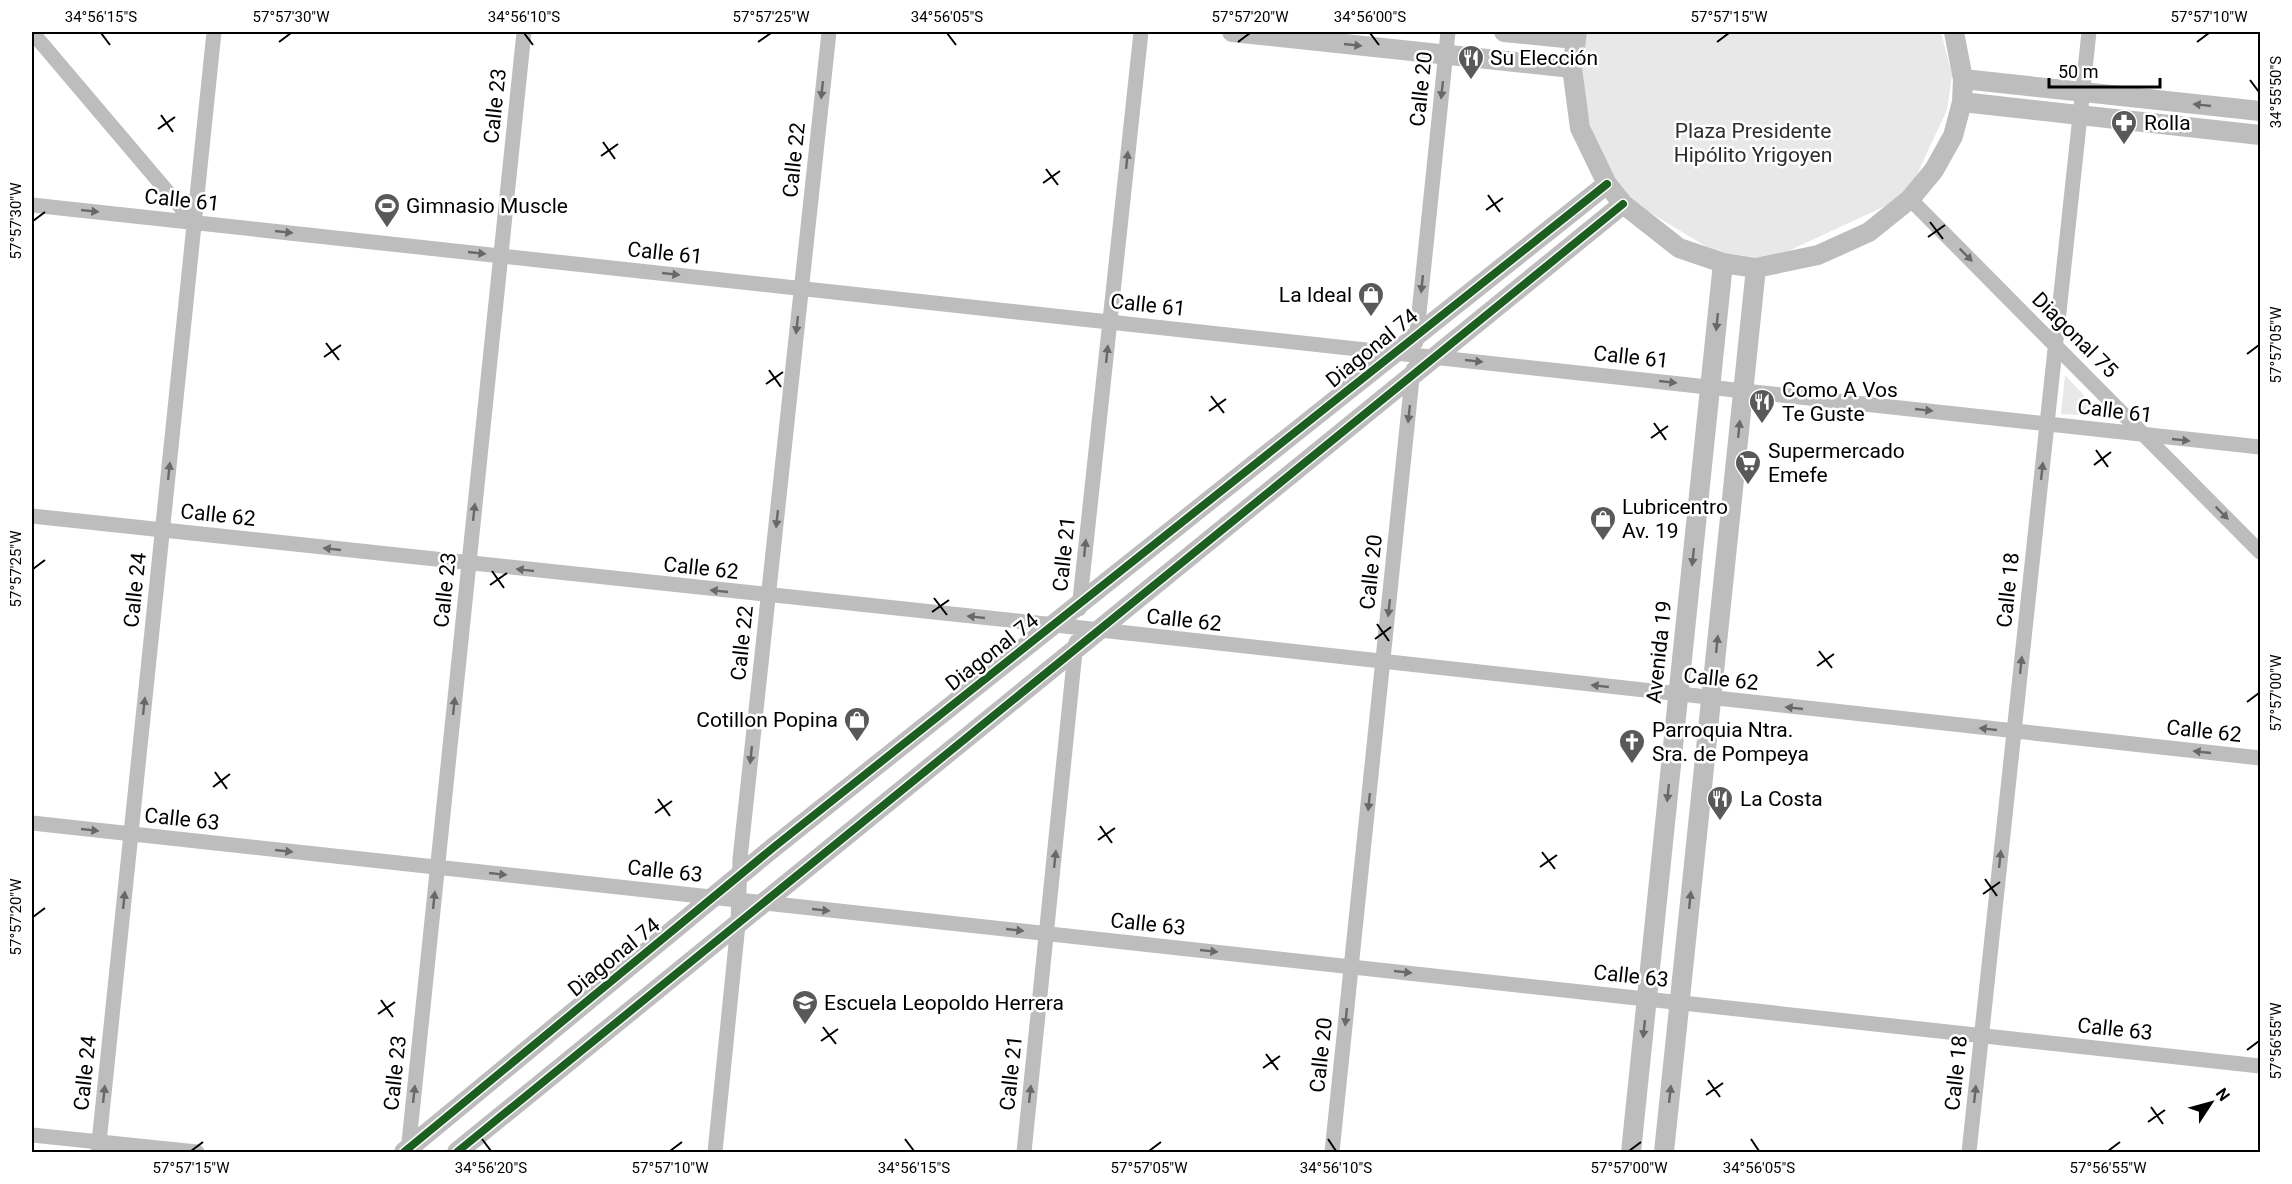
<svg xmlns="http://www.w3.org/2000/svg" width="2292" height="1184" viewBox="0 0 2292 1184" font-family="Roboto,sans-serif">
  <rect width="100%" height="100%" fill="#fff"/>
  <path fill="#e8e8e8" d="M1581,32H1941L1952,75L1947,110L1907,196L1771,259L1715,252L1631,201L1599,160L1576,68Z
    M2065,375L2103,416L2061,414Z"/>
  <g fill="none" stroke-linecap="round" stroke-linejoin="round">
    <path stroke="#bdbdbd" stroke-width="15" d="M32,32L194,223
      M1910,199L2260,552
      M32,205L2260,447
      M1416,342L1448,32
      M32,516L1055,625L2260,758
      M1079,609L1141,32
      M32,823L2260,1066
      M32,1135L197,1152
      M98,1152L214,32
      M408,1152L524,32
      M715,1152L738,924L740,859L829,32
      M1024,1152L1076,642
      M1332,1152L1413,369
      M1969,1152L2089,32"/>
    <path stroke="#bdbdbd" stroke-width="20" d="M1232,32L1572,68
      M1504,32L1575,39
      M1577,32L1572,68L1580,128L1607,184L1623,204L1679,248L1723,263L1756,268L1818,255L1869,232L1910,199L1934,170L1953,136L1962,102L1963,79L1954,32
      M1963,79L2260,111
      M1962,102L2260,135
      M404,1152L774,847L1607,184
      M457,1152L1623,204
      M1631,1152L1723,263
      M1664,1152L1756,268"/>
    <defs>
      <path id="cycleway" d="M404,1152L774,847L1607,184
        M457,1152L1623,204"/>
    </defs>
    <use href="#cycleway" stroke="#fff" stroke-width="11"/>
    <use href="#cycleway" stroke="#1b5e20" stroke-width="8"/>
  </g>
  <defs><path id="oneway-solid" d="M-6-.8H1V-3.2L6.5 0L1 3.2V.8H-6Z" transform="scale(1.5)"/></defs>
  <g fill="#686868">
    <use href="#oneway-solid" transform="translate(1353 45) rotate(6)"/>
    <use href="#oneway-solid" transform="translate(822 90) rotate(96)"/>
    <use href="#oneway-solid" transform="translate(1442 90) rotate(96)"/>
    <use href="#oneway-solid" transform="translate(2202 105) rotate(-174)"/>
    <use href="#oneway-solid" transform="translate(1127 160) rotate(-84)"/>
    <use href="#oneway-solid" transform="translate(90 211) rotate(6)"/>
    <use href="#oneway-solid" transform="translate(284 232) rotate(6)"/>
    <use href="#oneway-solid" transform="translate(477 253) rotate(6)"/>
    <use href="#oneway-solid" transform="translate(1966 255) rotate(45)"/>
    <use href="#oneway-solid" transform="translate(671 274) rotate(6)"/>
    <use href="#oneway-solid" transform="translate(1422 284) rotate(96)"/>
    <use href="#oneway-solid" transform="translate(1717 322) rotate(96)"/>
    <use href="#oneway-solid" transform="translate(797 325) rotate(96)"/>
    <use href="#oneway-solid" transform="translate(1107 354) rotate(-84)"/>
    <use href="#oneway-solid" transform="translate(1474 361) rotate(6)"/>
    <use href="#oneway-solid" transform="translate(1668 382) rotate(6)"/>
    <use href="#oneway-solid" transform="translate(1924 410) rotate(6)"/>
    <use href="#oneway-solid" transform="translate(1409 414) rotate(96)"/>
    <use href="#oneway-solid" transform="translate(1739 429) rotate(-84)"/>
    <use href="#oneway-solid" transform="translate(2181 440) rotate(6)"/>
    <use href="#oneway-solid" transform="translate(169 471) rotate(-84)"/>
    <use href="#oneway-solid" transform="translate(2042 471) rotate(-84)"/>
    <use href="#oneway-solid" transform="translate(474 512) rotate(-84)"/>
    <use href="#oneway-solid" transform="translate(2222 513) rotate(45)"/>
    <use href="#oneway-solid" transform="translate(777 519) rotate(96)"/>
    <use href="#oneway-solid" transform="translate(1085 548) rotate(-84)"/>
    <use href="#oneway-solid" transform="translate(332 549) rotate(-174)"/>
    <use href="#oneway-solid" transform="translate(1693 557) rotate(96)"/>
    <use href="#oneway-solid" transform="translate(525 570) rotate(-174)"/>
    <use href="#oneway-solid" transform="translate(719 591) rotate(-174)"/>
    <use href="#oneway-solid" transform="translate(1389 608) rotate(96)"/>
    <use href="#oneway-solid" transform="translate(976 617) rotate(-174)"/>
    <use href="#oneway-solid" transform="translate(1717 644) rotate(-84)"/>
    <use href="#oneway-solid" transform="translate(2021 665) rotate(-84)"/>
    <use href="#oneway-solid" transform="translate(1600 686) rotate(-174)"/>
    <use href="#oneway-solid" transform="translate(144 706) rotate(-84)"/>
    <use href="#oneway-solid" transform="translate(454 706) rotate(-84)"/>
    <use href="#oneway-solid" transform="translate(1794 708) rotate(-174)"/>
    <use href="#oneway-solid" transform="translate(1988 729) rotate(-174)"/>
    <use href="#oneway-solid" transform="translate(2202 752) rotate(-174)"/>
    <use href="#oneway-solid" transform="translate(751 755) rotate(96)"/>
    <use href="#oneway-solid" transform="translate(1668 793) rotate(96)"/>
    <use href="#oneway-solid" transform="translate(1369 802) rotate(96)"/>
    <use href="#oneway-solid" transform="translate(90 830) rotate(6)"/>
    <use href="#oneway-solid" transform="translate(284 851) rotate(6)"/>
    <use href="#oneway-solid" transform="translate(1055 859) rotate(-84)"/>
    <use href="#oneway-solid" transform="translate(2000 859) rotate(-84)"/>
    <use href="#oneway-solid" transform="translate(498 874) rotate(6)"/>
    <use href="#oneway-solid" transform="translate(124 900) rotate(-84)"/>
    <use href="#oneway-solid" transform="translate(434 900) rotate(-84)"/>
    <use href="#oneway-solid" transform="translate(1690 900) rotate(-84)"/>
    <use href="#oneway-solid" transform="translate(821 910) rotate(6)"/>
    <use href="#oneway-solid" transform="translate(1015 930) rotate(6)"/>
    <use href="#oneway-solid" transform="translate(1209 951) rotate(6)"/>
    <use href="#oneway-solid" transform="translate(1403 972) rotate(6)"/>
    <use href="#oneway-solid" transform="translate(1346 1017) rotate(96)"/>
    <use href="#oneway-solid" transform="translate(1644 1029) rotate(96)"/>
    <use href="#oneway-solid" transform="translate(104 1094) rotate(-84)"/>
    <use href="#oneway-solid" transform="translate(414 1094) rotate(-84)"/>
    <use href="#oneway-solid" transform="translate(1030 1094) rotate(-84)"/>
    <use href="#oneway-solid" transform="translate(1670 1094) rotate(-84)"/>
    <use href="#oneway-solid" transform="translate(1975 1094) rotate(-84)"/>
  </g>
  <path fill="none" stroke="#000" stroke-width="2" d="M101,33L110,45M524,33L533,45M947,33L956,45M1370,33L1379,45M279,42L291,33M758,42L771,33M1238,42L1250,33M1717,42L1729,33M2197,42L2209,33M2250,80L2259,92M161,115L173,132M158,129L175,117M603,142L615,159M601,156L618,144M1046,169L1058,185M1043,183L1060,171M1488,195L1500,212M1486,210L1503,198M33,221L45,212M1930,222L1943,239M1928,237L1945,225M326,343L339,360M2247,354L2259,345M324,357L341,345M769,370L781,387M766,384L783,372M1211,396L1224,413M1209,411L1226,399M1654,423L1666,440M1651,438L1668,426M2096,450L2108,467M2094,465L2111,452M33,569L45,560M492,571L504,588M490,585L507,573M934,598L947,615M932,612L949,600M1377,624L1389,641M1375,639L1391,627M1819,651L1832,668M1817,666L1834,654M2247,702L2259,693M215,772L227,789M213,787L230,774M658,799L670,816M655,813L672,801M1100,826L1112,843M1098,840L1115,828M1542,852L1555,869M1540,867L1557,855M1985,879L1997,896M1983,894L2000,882M33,917L45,908M381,1000L393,1017M378,1014L395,1002M823,1027L836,1044M821,1041L838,1029M2247,1050L2259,1041M1266,1054L1278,1070M1263,1068L1280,1056M1708,1080L1720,1097M1706,1095L1723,1083M2151,1107L2163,1124M2148,1122L2165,1110M482,1139L491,1151M905,1139L914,1151M1328,1139L1336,1151M1751,1139L1759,1151M191,1151L203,1142M670,1151L682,1142M1149,1151L1161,1142M1629,1151L1641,1142M2108,1151L2120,1142"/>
  <defs>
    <symbol id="restaurant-pin" viewBox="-11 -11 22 30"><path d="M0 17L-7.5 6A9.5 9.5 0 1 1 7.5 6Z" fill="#595959" stroke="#fff"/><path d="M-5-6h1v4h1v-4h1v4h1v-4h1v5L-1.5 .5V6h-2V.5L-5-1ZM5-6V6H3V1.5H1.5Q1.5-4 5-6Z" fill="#fff"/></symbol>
    <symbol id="pharmacy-pin" viewBox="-11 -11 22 30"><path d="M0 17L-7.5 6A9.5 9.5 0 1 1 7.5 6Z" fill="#595959" stroke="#fff"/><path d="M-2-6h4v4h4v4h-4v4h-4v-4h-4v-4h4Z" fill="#fff"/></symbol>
    <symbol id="stadium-pin" viewBox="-11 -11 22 30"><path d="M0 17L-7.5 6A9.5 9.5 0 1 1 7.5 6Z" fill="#595959" stroke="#fff"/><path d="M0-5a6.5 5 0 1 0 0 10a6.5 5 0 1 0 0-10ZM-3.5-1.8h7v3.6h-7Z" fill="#fff"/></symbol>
    <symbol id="shop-pin" viewBox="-11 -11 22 30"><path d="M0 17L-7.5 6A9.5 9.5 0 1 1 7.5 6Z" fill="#595959" stroke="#fff"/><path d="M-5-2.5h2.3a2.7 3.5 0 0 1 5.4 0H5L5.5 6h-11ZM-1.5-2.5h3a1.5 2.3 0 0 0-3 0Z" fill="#fff"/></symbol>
    <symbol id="supermarket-pin" viewBox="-11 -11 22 30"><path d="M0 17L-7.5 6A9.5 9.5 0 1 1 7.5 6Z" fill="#595959" stroke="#fff"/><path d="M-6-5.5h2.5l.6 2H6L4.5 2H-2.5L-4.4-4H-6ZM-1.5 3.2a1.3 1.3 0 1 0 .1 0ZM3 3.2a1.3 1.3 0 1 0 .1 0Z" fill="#fff"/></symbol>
    <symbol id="church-pin" viewBox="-11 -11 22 30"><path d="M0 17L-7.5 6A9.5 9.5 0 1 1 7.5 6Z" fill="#595959" stroke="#fff"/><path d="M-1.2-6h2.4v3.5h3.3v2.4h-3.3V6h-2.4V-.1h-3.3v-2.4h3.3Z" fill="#fff"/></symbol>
    <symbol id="school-pin" viewBox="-11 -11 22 30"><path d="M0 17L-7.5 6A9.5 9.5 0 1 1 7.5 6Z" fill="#595959" stroke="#fff"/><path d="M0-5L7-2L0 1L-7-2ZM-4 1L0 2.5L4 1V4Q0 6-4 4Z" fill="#fff"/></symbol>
  </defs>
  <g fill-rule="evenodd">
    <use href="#restaurant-pin" x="1456" y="43" width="30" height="40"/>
    <use href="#pharmacy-pin" x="2109" y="108" width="30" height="40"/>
    <use href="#stadium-pin" x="372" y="191" width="30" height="40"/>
    <use href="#shop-pin" x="1356" y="280" width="30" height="40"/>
    <use href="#restaurant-pin" x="1747" y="387" width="30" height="40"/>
    <use href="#supermarket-pin" x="1733" y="448" width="30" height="40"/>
    <use href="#shop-pin" x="1588" y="504" width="30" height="40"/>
    <use href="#shop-pin" x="842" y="705" width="30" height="40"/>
    <use href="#church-pin" x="1617" y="727" width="30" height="40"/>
    <use href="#restaurant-pin" x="1705" y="784" width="30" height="40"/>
    <use href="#school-pin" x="790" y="988" width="30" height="40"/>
  </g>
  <g text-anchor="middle" stroke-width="5" stroke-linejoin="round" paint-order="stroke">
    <g font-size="21" fill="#000" stroke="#fff" text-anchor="start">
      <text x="1490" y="65">Su Elección</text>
      <text x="2144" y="130">Rolla</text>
      <text x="406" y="213">Gimnasio Muscle</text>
      <text x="1352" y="302" text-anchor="end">La Ideal</text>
      <text x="1782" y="397">Como A Vos<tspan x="1782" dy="24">Te Guste</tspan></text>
      <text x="1768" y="458">Supermercado<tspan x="1768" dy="24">Emefe</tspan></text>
      <text x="1622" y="514">Lubricentro<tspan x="1622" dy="24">Av. 19</tspan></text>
      <text x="838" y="727" text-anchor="end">Cotillon Popina</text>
      <text x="1652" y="737">Parroquia Ntra.<tspan x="1652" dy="24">Sra. de Pompeya</tspan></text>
      <text x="1740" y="806">La Costa</text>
      <text x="824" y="1010">Escuela Leopoldo Herrera</text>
    </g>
    <g font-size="21" fill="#000" stroke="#fff">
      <text transform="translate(1421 89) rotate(-84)" y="7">Calle 20</text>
      <text transform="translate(495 106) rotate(-84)" y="7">Calle 23</text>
      <text transform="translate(794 160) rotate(-84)" y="7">Calle 22</text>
      <text transform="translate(182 200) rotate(6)" y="7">Calle 61</text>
      <text transform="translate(665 253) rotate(6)" y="7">Calle 61</text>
      <text transform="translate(1148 305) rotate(6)" y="7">Calle 61</text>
      <text transform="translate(2075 335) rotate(45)" y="7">Diagonal 75</text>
      <text transform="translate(1372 348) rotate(-39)" y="7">Diagonal 74</text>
      <text transform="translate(1631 357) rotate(6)" y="7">Calle 61</text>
      <text transform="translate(2115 411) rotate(7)" y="7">Calle 61</text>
      <text transform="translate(218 515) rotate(6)" y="7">Calle 62</text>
      <text transform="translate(1064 554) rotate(-84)" y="7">Calle 21</text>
      <text transform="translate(701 568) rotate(6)" y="7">Calle 62</text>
      <text transform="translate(1371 572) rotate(-84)" y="7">Calle 20</text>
      <text transform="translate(135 590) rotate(-84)" y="7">Calle 24</text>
      <text transform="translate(445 590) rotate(-84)" y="7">Calle 23</text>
      <text transform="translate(2008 590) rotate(-84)" y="7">Calle 18</text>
      <text transform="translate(1184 620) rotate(6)" y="7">Calle 62</text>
      <text transform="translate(742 643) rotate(-84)" y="7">Calle 22</text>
      <text transform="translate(992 652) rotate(-38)" y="7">Diagonal 74</text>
      <text transform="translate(1659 652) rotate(-84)" y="7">Avenida 19</text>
      <text transform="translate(1721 679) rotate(6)" y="7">Calle 62</text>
      <text transform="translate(2204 731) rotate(6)" y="7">Calle 62</text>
      <text transform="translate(182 819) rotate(6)" y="7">Calle 63</text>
      <text transform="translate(665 871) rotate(6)" y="7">Calle 63</text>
      <text transform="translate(1148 924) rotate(6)" y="7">Calle 63</text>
      <text transform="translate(614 957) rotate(-39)" y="7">Diagonal 74</text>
      <text transform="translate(1631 976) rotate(6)" y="7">Calle 63</text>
      <text transform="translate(2115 1029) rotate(6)" y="7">Calle 63</text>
      <text transform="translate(1321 1055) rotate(-84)" y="7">Calle 20</text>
      <text transform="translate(85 1073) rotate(-84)" y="7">Calle 24</text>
      <text transform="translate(395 1073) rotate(-84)" y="7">Calle 23</text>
      <text transform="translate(1011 1073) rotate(-84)" y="7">Calle 21</text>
      <text transform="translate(1956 1073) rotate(-84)" y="7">Calle 18</text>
    </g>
    <g font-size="21" fill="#2d2d2d" stroke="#fff">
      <text x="1753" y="138">Plaza Presidente<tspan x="1753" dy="24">Hipólito Yrigoyen</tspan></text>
    </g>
  </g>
  <rect width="2292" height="1184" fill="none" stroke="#ffffff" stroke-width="66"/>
  <g transform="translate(2211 1103) rotate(54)" stroke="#ffffff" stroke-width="4.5" paint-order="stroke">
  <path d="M0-4.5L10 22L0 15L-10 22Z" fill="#000000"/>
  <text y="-9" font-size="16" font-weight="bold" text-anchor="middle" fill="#000000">N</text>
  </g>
  <path d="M2049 78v9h111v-9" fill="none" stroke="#000000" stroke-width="3"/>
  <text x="2058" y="78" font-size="18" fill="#000000" stroke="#ffffff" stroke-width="4.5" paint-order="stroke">50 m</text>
  <rect x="33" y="33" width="2226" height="1118" fill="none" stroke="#000" stroke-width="2"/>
  <g font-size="15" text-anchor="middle" fill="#000">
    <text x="101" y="22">34°56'15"S</text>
    <text x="291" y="22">57°57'30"W</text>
    <text x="524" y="22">34°56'10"S</text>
    <text x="771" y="22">57°57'25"W</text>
    <text x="947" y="22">34°56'05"S</text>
    <text x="1250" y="22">57°57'20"W</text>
    <text x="1370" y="22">34°56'00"S</text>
    <text x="1729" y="22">57°57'15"W</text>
    <text x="2209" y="22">57°57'10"W</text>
    <text transform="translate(2276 92) rotate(-90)" y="5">34°55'50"S</text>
    <text transform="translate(16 221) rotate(-90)" y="5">57°57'30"W</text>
    <text transform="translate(2276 345) rotate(-90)" y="5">57°57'05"W</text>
    <text transform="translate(16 569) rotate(-90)" y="5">57°57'25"W</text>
    <text transform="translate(2276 693) rotate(-90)" y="5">57°57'00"W</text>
    <text transform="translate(16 917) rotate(-90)" y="5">57°57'20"W</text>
    <text transform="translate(2276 1041) rotate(-90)" y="5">57°56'55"W</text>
    <text x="191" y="1173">57°57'15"W</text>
    <text x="491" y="1173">34°56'20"S</text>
    <text x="670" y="1173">57°57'10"W</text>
    <text x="914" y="1173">34°56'15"S</text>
    <text x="1149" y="1173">57°57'05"W</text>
    <text x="1336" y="1173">34°56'10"S</text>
    <text x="1629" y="1173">57°57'00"W</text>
    <text x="1759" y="1173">34°56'05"S</text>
    <text x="2108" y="1173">57°56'55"W</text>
  </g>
</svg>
